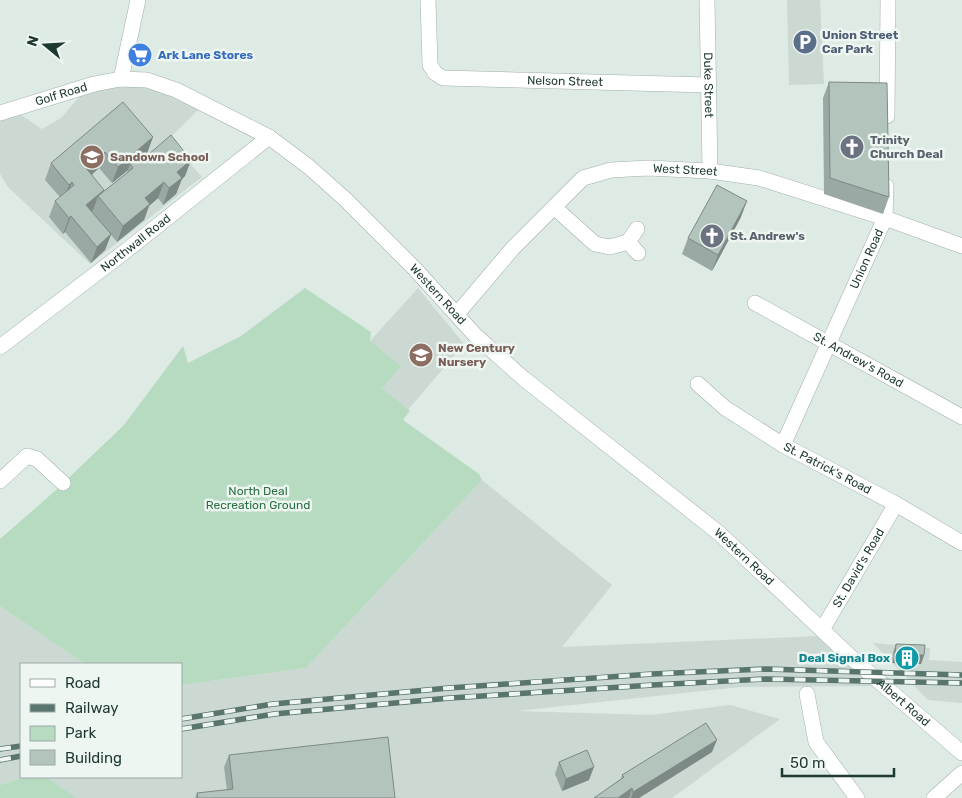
<svg xmlns="http://www.w3.org/2000/svg" width="962" height="798" viewBox="0 0 962 798" font-family="Rubik,sans-serif">
  <rect width="100%" height="100%" fill="#deeae4"/>
  <path fill="#ccd9d3" d="M787,0H820L824,84L789,85Z
    M146,85L202,106L169,139L202,177L90,264L8,187L0,174V118L18,113L42,129L61,118L81,95L105,86Z
    M418,288L464,344L408,410L382,388L370,341Z
    M482,480L612,585L562,647L819,636L879,686L740,687L517,711L651,715L730,705L780,719L672,798H77L46,777H181V685L306,668Z
    M0,606L85,664H21V777H26L0,785Z
    M873,643L930,648L929,660L962,662V703L928,700Z"/>
  <path fill="#b6dbc0" d="M305,288L371,332L370,341L401,366L382,388L410,411L403,420L479,474L482,480L306,668L181,685V664H85L0,606V539L55,491L124,425L183,346L188,363L241,336Z
    M26,777H46L77,798H0V785Z"/>
  <g fill="none" stroke-linecap="round" stroke-linejoin="round">
    <defs>
      <g id="street">
        <path id="s1" d="M428,0L430,65L435,73L443,78L708,85"/>
        <path id="s2" d="M707,0L710,171"/>
        <path d="M121,79L138,0"/>
        <path id="s3" d="M0,113L94,84L121,79L147,80L176,90L269,137L309,167L345,199L415,269L475,335L523,378L720,534L853,659L962,753"/>
        <path d="M887,116L888,0"/>
        <path d="M554,207L595,244L610,247L628,242"/>
        <path d="M637,229L628,242L638,253"/>
        <path id="s4" d="M755,303L962,417"/>
        <path id="s5" d="M457,314L513,248L583,178L611,170L648,168L710,171L759,178L885,218L962,246"/>
        <path id="s6" d="M0,347L127,250L269,137"/>
        <path id="s7" d="M698,384L725,408L783,445L896,504L962,543"/>
        <path id="s8" d="M783,445L885,218L886,186"/>
        <path d="M0,481L27,456L37,459L63,483"/>
        <path id="s9" d="M822,630L896,504"/>
        <path d="M807,694L816,742L857,798"/>
        <path d="M934,798L962,773"/>
      </g>
    </defs>
    <use href="#street" stroke="#a1b1ab" stroke-width="16"/>
    <use href="#street" stroke="#fff" stroke-width="15"/>
    <defs>
      <path id="rail" d="M181,719L273,704L449,688L652,674L766,669L962,675
        M181,729L274,714L450,698L653,685L766,679L962,683
        M0,749L21,746
        M0,760L21,756"/>
    </defs>
    <use href="#rail" stroke="#59756d" stroke-width="5.5"/>
    <use href="#rail" stroke="#eef6f2" stroke-width="4" stroke-dasharray="11" stroke-linecap="butt"/>
  </g>
  <path fill="#9aa9a3" fill-rule="evenodd" d="M829,82L889,197L883,214L824,194L823,98Z
    M153,137L147,153L148,155L191,160L185,176L182,179L176,194L163,205L158,198L149,206L144,220L117,242L111,235L105,250L91,263L65,232L63,234L49,217L55,201L60,197L45,180L51,163ZM99,168L112,183L128,170L127,173L103,192L92,175Z
    M741,217L712,271L682,254L688,238Z
    M896,644L924,655L921,664L892,663L893,652Z
    M712,752L639,798H594L621,779L622,775Z
    M229,755L395,798H195L197,793L227,790L224,767Z
    M559,762L589,780L562,791L555,774Z"/>
  <path fill="#7d8984" d="M153,137L147,153L130,164L128,170L112,183L118,167Z
    M105,152L99,168L80,184L86,168Z
    M191,160L185,176L182,179L176,194L163,205L169,188L177,172Z
    M72,182L66,198L63,201L69,185Z
    M164,182L158,198L149,206L144,220L117,242L123,226L145,198Z
    M104,190L101,199L98,196L93,210L80,221L86,205Z
    M747,201L741,217L712,271L718,255Z
    M71,216L65,232L63,234L69,218Z
    M111,234L105,250L91,263L97,247Z
    M895,655H924L921,664L892,663Z
    M717,740L712,752L639,798H631L633,792Z
    M594,767L589,780L562,791L566,779Z
    M632,788L629,798H618Z"/>
  <path fill="#b3c4bd" stroke="#7d8984" d="M829,82L887,83L889,197L830,178Z
    M123,102L153,137L118,167L105,152L86,168L104,190L86,205L111,234L97,247L71,216L69,218L55,201L74,185L72,182L69,185L51,163Z
    M171,135L191,160L177,172L182,178L169,188L164,182L145,198L150,204L123,226L98,196L133,168L130,164L146,151L148,155Z
    M717,185L747,201L718,255L688,238Z
    M896,644L925,645L924,655H895Z
    M706,723L717,740L633,792L632,788L618,798H594L624,777L622,775Z
    M388,737L395,798H198L197,793L233,789L229,755Z
    M587,750L594,767L566,779L559,762Z"/>
  <defs>
    <symbol id="parking-disc" viewBox="-11 -11 22 22"><circle r="9.5" fill="#5c6f8a" stroke="#eef6f2"/><path d="M-3.5-5.5H1a3.5 3.5 0 0 1 0 7H-1V5.5H-3.5ZM-1-3.4V-.6H.8a1.4 1.4 0 0 0 0-2.8Z" fill="#fff"/></symbol>
    <symbol id="supermarket-disc" viewBox="-11 -11 22 22"><circle r="9.5" fill="#3f7fe0" stroke="#eef6f2"/><path d="M-6-5.5h2.5l.6 2H6L4.5 2H-2.5L-4.4-4H-6ZM-1.5 3.2a1.3 1.3 0 1 0 .1 0ZM3 3.2a1.3 1.3 0 1 0 .1 0Z" fill="#fff"/></symbol>
    <symbol id="church-disc" viewBox="-11 -11 22 22"><circle r="9.5" fill="#6b7280" stroke="#eef6f2"/><path d="M-1.2-6h2.4v3.5h3.3v2.4h-3.3V6h-2.4V-.1h-3.3v-2.4h3.3Z" fill="#fff"/></symbol>
    <symbol id="school-disc" viewBox="-11 -11 22 22"><circle r="9.5" fill="#8d6e63" stroke="#eef6f2"/><path d="M0-5L7-2L0 1L-7-2ZM-4 1L0 2.5L4 1V4Q0 6-4 4Z" fill="#fff"/></symbol>
    <symbol id="building-disc" viewBox="-11 -11 22 22"><circle r="9.5" fill="#0f9aa8" stroke="#eef6f2"/><path d="M-4-6H4V6H1V3H-1V6H-4ZM-2.5-4.3h1.7v1.8h-1.7ZM.8-4.3h1.7v1.8H.8ZM-2.5-1h1.7V.8h-1.7ZM.8-1h1.7V.8H.8Z" fill="#fff"/></symbol>
  </defs>
  <g fill-rule="evenodd">
    <use href="#parking-disc" x="791" y="28" width="28" height="28"/>
    <use href="#supermarket-disc" x="126" y="41" width="28" height="28"/>
    <use href="#church-disc" x="838" y="133" width="28" height="28"/>
    <use href="#school-disc" x="78" y="143" width="28" height="28"/>
    <use href="#church-disc" x="698" y="222" width="28" height="28"/>
    <use href="#school-disc" x="407" y="341" width="28" height="28"/>
    <use href="#building-disc" x="893" y="644" width="28" height="28"/>
  </g>
  <g text-anchor="middle" stroke-width="5" stroke-linejoin="round" paint-order="stroke">
    <g font-size="12" font-weight="bold" fill="#4e5e75" stroke="#eef6f2" text-anchor="start">
      <text x="822" y="39">Union Street<tspan x="822" dy="14">Car Park</tspan></text>
    </g>
    <g font-size="12" font-weight="bold" fill="#366cbe" stroke="#eef6f2" text-anchor="start">
      <text x="158" y="59">Ark Lane Stores</text>
    </g>
    <g font-size="12" fill="#1f3932" stroke="#eef6f2">
      <text dy="4" stroke="none"><textPath href="#s1" startOffset="206">Nelson Street</textPath></text>
      <text dy="4" stroke="none"><textPath href="#s2" startOffset="85">Duke Street</textPath></text>
      <text dy="4" stroke="none"><textPath href="#s3" startOffset="64">Golf Road</textPath></text>
      <text dy="4" stroke="none"><textPath href="#s5" startOffset="289">West Street</textPath></text>
      <text dy="4" stroke="none"><textPath href="#s6" startOffset="171">Northwall Road</textPath></text>
      <text dy="4" stroke="none"><textPath href="#s8" startOffset="204">Union Road</textPath></text>
      <text dy="4" stroke="none"><textPath href="#s3" startOffset="518">Western Road</textPath></text>
      <text dy="4" stroke="none"><textPath href="#s4" startOffset="118">St. Andrew's Road</textPath></text>
      <text dy="4" stroke="none"><textPath href="#s7" startOffset="155">St. Patrick's Road</textPath></text>
      <text dy="4" stroke="none"><textPath href="#s3" startOffset="922">Western Road</textPath></text>
      <text dy="4" stroke="none"><textPath href="#s9" startOffset="72">St. David's Road</textPath></text>
      <text dy="4" stroke="none"><textPath href="#s3" startOffset="1138">Albert Road</textPath></text>
    </g>
    <g font-size="12" font-weight="bold" fill="#5b616d" stroke="#eef6f2" text-anchor="start">
      <text x="870" y="144">Trinity<tspan x="870" dy="14">Church Deal</tspan></text>
      <text x="730" y="240">St. Andrew's</text>
    </g>
    <g font-size="12" font-weight="bold" fill="#785e54" stroke="#eef6f2" text-anchor="start">
      <text x="110" y="161">Sandown School</text>
      <text x="438" y="352">New Century<tspan x="438" dy="14">Nursery</tspan></text>
    </g>
    <g font-size="12" fill="#2a7044" stroke="#eef6f2">
      <text x="258" y="495">North Deal<tspan x="258" dy="14">Recreation Ground</tspan></text>
    </g>
    <g font-size="12" font-weight="bold" fill="#0d838f" stroke="#eef6f2" text-anchor="end">
      <text x="890" y="662">Deal Signal Box</text>
    </g>
  </g>
  <rect x="20" y="663" width="162" height="115" fill="#eef6f2" stroke="#9baaa5"/>
  <rect x="30" y="679" width="25" height="8" fill="#ffffff" stroke="#9baaa5"/>
  <text x="65" y="688" font-size="15" fill="#1f3932">Road</text>
  <rect x="30" y="704" width="25" height="8" fill="#59756d" stroke="#9baaa5"/>
  <text x="65" y="713" font-size="15" fill="#1f3932">Railway</text>
  <rect x="30" y="726" width="25" height="15" fill="#b6dbc0" stroke="#9baaa5"/>
  <text x="65" y="738" font-size="15" fill="#1f3932">Park</text>
  <rect x="30" y="750" width="25" height="15" fill="#b3c4bd" stroke="#9baaa5"/>
  <text x="65" y="763" font-size="15" fill="#1f3932">Building</text>
  <g transform="translate(45 45) rotate(288)" stroke="#eef6f2" stroke-width="4" paint-order="stroke">
  <path d="M0-4L9 19L0 12L-9 19Z" fill="#1f3932"/>
  <text y="-8" font-size="14" font-weight="bold" text-anchor="middle" fill="#1f3932">N</text>
  </g>
  <path d="M782 768v8h112v-8" fill="none" stroke="#1f3932" stroke-width="2.5"/>
  <text x="790" y="768" font-size="15" fill="#1f3932" stroke="#eef6f2" stroke-width="4" paint-order="stroke">50 m</text>
</svg>
